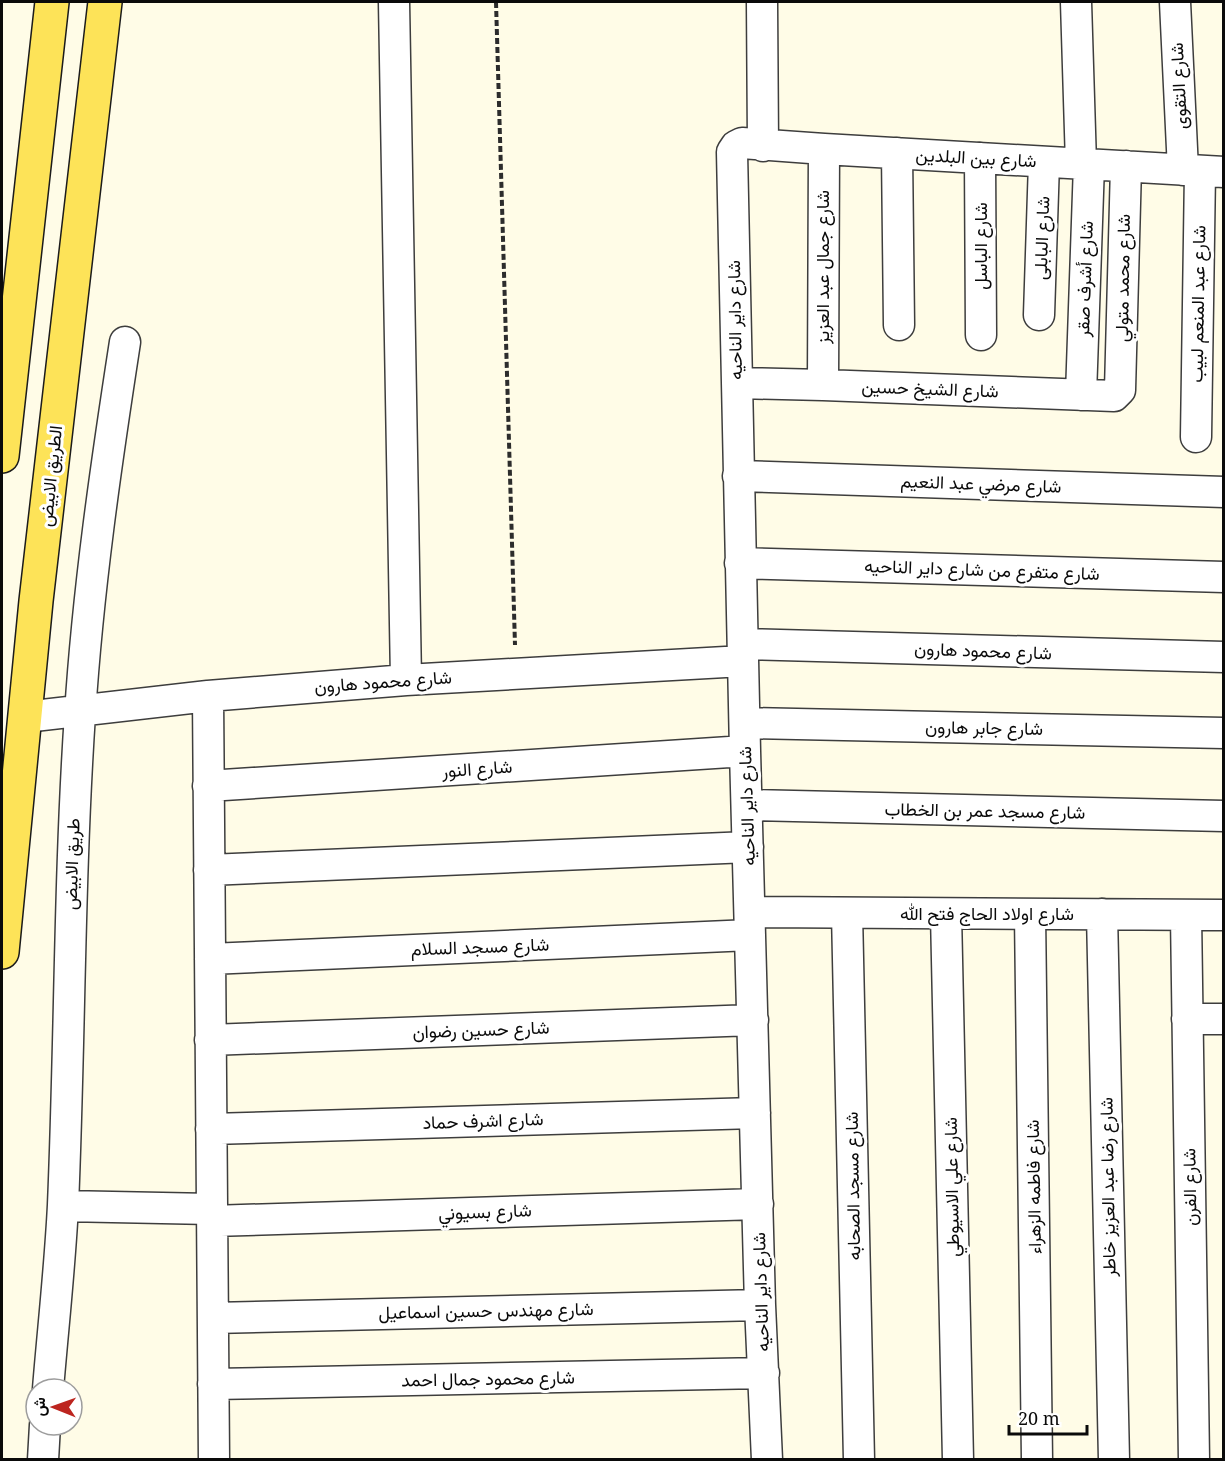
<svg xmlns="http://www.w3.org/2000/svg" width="1225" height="1461" viewBox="0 0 1225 1461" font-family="'Noto Serif',Vazirmatn,serif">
  <rect width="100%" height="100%" fill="#fffce7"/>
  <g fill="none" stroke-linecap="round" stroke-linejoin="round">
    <defs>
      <path id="minor" d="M394,2L406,680
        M762,2L763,146
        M1076,2L1081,164
        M1175,2L1183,170
        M897,153L899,325
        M980,158L981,335
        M1039,315L1044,162
        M737,383L823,385L1114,396L1120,390L1126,166
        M823,385L824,149
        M1081,395L1089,164
        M1196,437L1200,171
        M738,476L1224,492
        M740,563L1224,577
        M743,644L1224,657
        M208,696L214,1460
        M25,717L208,696L406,680L743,661
        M745,723L1224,733
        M208,786L745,751
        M747,805L1224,816
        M209,870L748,847
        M750,912L1224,915
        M847,913L859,1460
        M946,914L958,1460
        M1030,914L1037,1460
        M1102,914L1114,1460
        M1186,915L1194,1460
        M210,959L750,935
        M1187,1019H1224
        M210,1040L753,1020
        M211,1129L755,1113
        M63,1206L211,1209
        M212,1221L758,1204
        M213,1318L760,1305
        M213,1384L764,1373
        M48,1389C53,1328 60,1266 63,1205C70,1041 69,877 80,714C88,589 106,465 125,342
        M43,1460L45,1425
        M767,1460L760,1305L745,751L732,152L736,146L742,143L824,149L1224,172"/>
      <path id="primary" d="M2,456L52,2
        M2,952L36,601L105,2"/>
    </defs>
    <use href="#minor" stroke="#3d3d3d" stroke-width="33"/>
    <use href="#primary" stroke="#1b1b1b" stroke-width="36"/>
    <path stroke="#2c2c2c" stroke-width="4" stroke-dasharray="6 3" stroke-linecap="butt" d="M496,2L515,645"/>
    <use href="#minor" stroke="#fff" stroke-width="30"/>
    <use href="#primary" stroke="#fde358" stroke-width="33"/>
  </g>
  <g text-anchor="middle" stroke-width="6" stroke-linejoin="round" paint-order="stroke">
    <g font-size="18" fill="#0a0a0a" stroke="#fff">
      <text transform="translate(1179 86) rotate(-93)" y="6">شارع التقوى</text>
      <text transform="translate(976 158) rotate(3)" y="6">شارع بين البلدين</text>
      <text transform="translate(1042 238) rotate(-88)" y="6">شارع البابلى</text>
      <text transform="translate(981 246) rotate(-90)" y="6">شارع الباسل</text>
      <text transform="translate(823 267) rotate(-90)" y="6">شارع جمال عبد العزيز</text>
      <text transform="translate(1123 278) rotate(-89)" y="6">شارع محمد متولي</text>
      <text transform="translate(1085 279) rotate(-88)" y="6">شارع أشرف صقر</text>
      <text transform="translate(1198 304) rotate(-89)" y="6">شارع عبد المنعم لبيب</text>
      <text transform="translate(735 320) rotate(-91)" y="6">شارع داير الناحيه</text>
      <text transform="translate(930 389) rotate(2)" y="6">شارع الشيخ حسين</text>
      <text transform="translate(51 476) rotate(-84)" y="6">الطريق الابيض</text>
      <text transform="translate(981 484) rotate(2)" y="6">شارع مرضي عبد النعيم</text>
      <text transform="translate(982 570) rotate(2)" y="6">شارع متفرع من شارع داير الناحيه</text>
      <text transform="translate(983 651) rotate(2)" y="6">شارع محمود هارون</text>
      <text transform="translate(383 682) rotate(-4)" y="6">شارع محمود هارون</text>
      <text transform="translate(984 728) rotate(1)" y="6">شارع جابر هارون</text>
      <text transform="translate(477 769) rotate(-4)" y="6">شارع النور</text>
      <text transform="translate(747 806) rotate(-92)" y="6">شارع داير الناحيه</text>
      <text transform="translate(985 811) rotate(1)" y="6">شارع مسجد عمر بن الخطاب</text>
      <text transform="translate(72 864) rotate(-88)" y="6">طريق الابيض</text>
      <text x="987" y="920">شارع اولاد الحاج فتح الله</text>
      <text transform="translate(480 947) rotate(-2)" y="6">شارع مسجد السلام</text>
      <text transform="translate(481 1030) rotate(-2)" y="6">شارع حسين رضوان</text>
      <text transform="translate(483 1121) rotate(-2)" y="6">شارع اشرف حماد</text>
      <text transform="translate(853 1186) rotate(-91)" y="6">شارع مسجد الصحابه</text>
      <text transform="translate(952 1187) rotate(-91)" y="6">شارع علي الاسيوطي</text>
      <text transform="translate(1034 1187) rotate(-91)" y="6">شارع فاطمه الزهراء</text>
      <text transform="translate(1108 1187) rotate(-91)" y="6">شارع رضا عبد العزيز خاطر</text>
      <text transform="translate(1190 1187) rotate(-91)" y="6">شارع الفرن</text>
      <text transform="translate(485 1212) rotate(-2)" y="6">شارع بسيوني</text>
      <text transform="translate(761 1292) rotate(-92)" y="6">شارع داير الناحيه</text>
      <text transform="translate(486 1311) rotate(-1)" y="6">شارع مهندس حسين اسماعيل</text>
      <text transform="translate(488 1379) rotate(-1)" y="6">شارع محمود جمال احمد</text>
    </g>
  </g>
  <rect width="1225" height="1461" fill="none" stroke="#0a0a0a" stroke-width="6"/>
  <g transform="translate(54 1407) rotate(271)"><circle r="28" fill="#ffffff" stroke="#9d9d9d" stroke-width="1.5"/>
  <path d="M0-4.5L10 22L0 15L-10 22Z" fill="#bd251f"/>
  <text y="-9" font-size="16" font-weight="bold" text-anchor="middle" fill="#0a0a0a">ش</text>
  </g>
  <path d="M1009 1425v9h78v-9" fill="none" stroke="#0a0a0a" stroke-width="3"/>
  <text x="1018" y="1425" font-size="18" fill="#0a0a0a" stroke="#ffffff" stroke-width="4.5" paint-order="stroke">20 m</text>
</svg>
